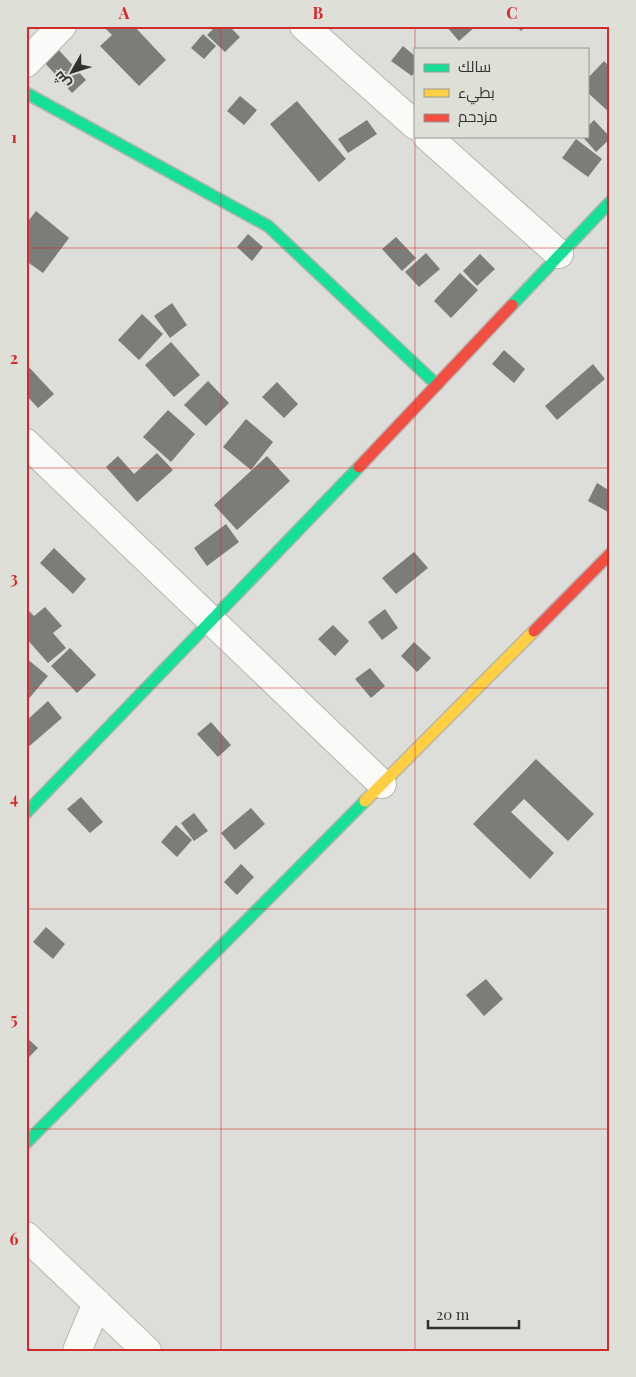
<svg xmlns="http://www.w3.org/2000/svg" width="636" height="1377" viewBox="0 0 636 1377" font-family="'Playfair Display',Cairo,serif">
  <rect width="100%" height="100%" fill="#ddddd9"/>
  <path fill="#7c7c79" d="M103,26H134L166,60L139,86L100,46L112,35Z
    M216,26H229L240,37L225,52L207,35Z
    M446,26H476L459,41Z
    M516,26H526L521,31Z
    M203,34L216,46L204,59L191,48Z
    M403,46L415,56V72L412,76L391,61Z
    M58,49L86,80L72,93L44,62Z
    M604,61L610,67V113L587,92V79Z
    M240,96L257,110L244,125L227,111Z
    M297,101L346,159L319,182L270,124Z
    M367,120L377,134L348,153L338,139Z
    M594,120L610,137V139L596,152L582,136H587V127Z
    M576,139L602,159L588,177L562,158Z
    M36,211L69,238L43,273L26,261V224Z
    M248,234L263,247L252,261L237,247Z
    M396,237L416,258L402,271L382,249Z
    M426,253L440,269L419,287L405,272Z
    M480,254L495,269L477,286L463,271Z
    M460,273L478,290L451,318L434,301Z
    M172,303L187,325L170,338L154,316Z
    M142,314L163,334L139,360L118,340Z
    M171,342L200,375L174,397L145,365Z
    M504,350L525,369L514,383L492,364Z
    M26,364L54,394L38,408L26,395Z
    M593,364L605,379L557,420L545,406Z
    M208,381L229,403L206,426L184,405Z
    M277,382L298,404L284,418L262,397Z
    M168,410L195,434L171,462L143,437Z
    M246,419L273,442L251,470L223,447Z
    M157,453L173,470L137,502L106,467L118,456L134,474Z
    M267,456L290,481L237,530L214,505Z
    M597,483L610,491V513L588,501Z
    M226,524L239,542L207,566L194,548Z
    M54,548L86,579L73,594L40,563Z
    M414,552L428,568L396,594L382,578Z
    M45,607L62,626L53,633L66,648L48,663L26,638V608L34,616Z
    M385,609L398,628L382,640L368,622Z
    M333,625L349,641L335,656L318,639Z
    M414,642L431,658L417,672L401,656Z
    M70,648L96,675L77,693L51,666Z
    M26,658L48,676L26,702Z
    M370,668L385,686L371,698L355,679Z
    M48,701L62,718L26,749V721Z
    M211,722L231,745L218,757L197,734Z
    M536,759L594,814L568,841L524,799L511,812L554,853L530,879L473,824Z
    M81,797L103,822L90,833L67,809Z
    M251,808L265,824L235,850L221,833Z
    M194,813L208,831L194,841L181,823Z
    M176,825L192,840L177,857L161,842Z
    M241,864L254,877L237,895L224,882Z
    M46,927L65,944L53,959L33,942Z
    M486,979L503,999L484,1016L466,995Z
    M26,1037L38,1048L26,1060Z"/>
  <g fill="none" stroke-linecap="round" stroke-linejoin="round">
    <defs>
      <path id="street" d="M304,26L415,125
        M26,63L62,26
        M427,136L559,254
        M26,443L382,784
        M26,1236L147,1351
        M77,1351L97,1303"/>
      <path id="fast" d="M26,93L268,226L437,385
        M512,305L610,202
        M26,813L359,467
        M26,1143L365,801"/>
      <path id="slow" d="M365,801L534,631"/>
      <path id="jam" d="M359,467L512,305
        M534,631L610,554"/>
    </defs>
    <use href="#street" stroke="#b5b5b2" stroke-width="30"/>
    <use href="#fast" stroke="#b5b5b2" stroke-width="14"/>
    <use href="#slow" stroke="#b5b5b2" stroke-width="14"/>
    <use href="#jam" stroke="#b5b5b2" stroke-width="14"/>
    <use href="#street" stroke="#fafaf9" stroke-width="28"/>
    <use href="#fast" stroke="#16e098" stroke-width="11"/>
    <use href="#slow" stroke="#ffcf43" stroke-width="11"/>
    <use href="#jam" stroke="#f24e42" stroke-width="11"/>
  </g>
  <path fill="none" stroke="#d62828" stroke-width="1" stroke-opacity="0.55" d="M221,26V1351M415,26V49M415,136V1351M26,248H610M26,468H610M26,688H610M26,909H610M26,1129H610"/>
  <rect width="636" height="1377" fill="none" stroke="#dedfd7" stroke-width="55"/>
  <rect x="414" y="48" width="175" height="90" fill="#dedfd7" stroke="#999993"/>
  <rect x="424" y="64" width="25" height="8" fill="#16e098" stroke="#999993"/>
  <text x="458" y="72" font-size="15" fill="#31312e">سالك</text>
  <rect x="424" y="89" width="25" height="8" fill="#ffcf43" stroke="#999993"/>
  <text x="458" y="98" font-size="15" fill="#31312e">بطيء</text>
  <rect x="424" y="114" width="25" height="8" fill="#f24e42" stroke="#999993"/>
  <text x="458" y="122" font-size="15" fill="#31312e">مزدحم</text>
  <g transform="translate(72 72) rotate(231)" stroke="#dedfd7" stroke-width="4" paint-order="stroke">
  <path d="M0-4L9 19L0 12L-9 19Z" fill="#31312e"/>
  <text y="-8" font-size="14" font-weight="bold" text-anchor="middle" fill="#31312e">ش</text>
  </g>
  <path d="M428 1320v8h91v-8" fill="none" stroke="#31312e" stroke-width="2.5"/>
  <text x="436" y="1320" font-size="15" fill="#31312e" stroke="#dedfd7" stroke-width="4" paint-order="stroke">20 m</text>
  <rect x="28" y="28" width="580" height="1322" fill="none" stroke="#d62828" stroke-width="2"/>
  <g font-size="16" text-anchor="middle" font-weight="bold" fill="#d62828">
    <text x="124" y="19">A</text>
    <text x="318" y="19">B</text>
    <text x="512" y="19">C</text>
    <text x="14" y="143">1</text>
    <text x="14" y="364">2</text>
    <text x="14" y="584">3</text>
    <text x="14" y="804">4</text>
    <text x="14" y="1025">5</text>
    <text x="14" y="1245">6</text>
  </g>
</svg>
